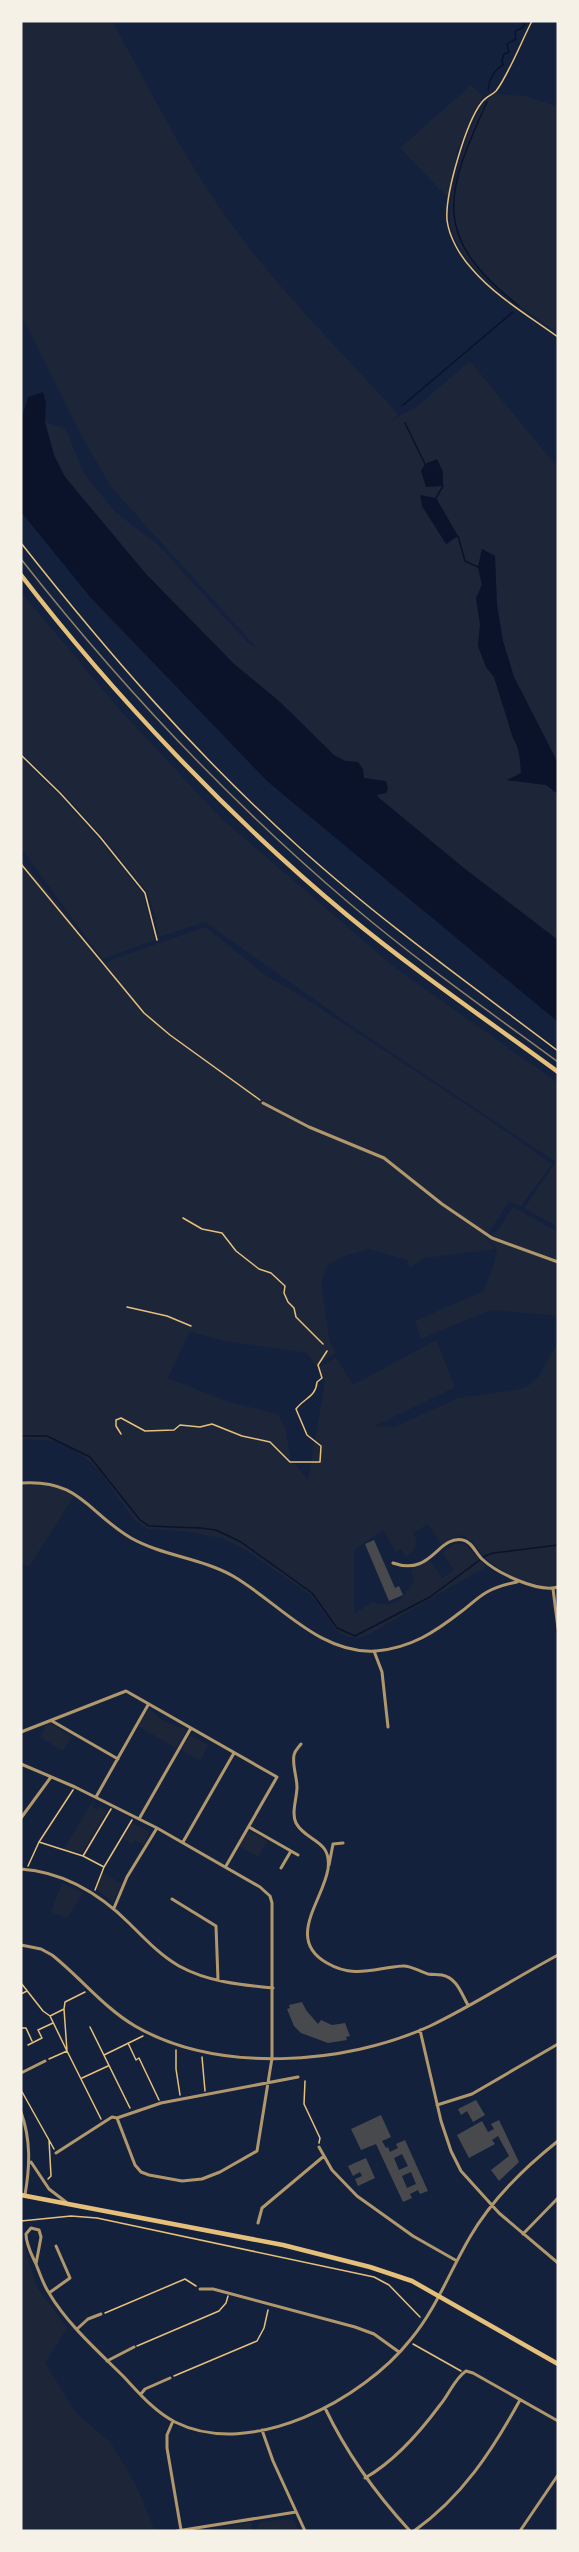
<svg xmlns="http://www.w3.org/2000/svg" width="579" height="2552" viewBox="0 0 579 2552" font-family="Signika,sans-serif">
  <rect width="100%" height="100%" fill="#14213d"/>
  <path fill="#1d2539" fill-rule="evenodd" d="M21,21H112C151,91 187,165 235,229C283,295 343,353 398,414L385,429L395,418L415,408L470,361L558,468V763L514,677L503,641L497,605L495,556L482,549L478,567L482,585L476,598L480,624L478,646L486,667L494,677L513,738L518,746L521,773L507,780L546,785L558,794V940L465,869L378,797L377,795H379L372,781L364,778L353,761H345L334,755L279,701L234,664L146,574L65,477L54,455L45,422L66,429L83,472L115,512L157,544L249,644L256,647L111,487L78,429L21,314ZM436,498L458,536L447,544L432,521Z
    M471,85L483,96L458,149L448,198L400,148Z
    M494,94L526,96L558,107V333C521,306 447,264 450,212C451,194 457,175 461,158C465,140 479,105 494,94Z
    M21,592L119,709L221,818L394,967L558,1083V1227L524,1208L556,1162L349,1024L205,922L159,937L155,916L147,892L102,836L61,791L21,753Z
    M21,759L58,794L99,839L143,894L155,940L102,959L21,848Z
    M21,859L59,905L103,966L115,977L105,964L113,959L206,927L265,975L306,999L482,1115L552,1164L521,1206L509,1201L486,1237L495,1249L425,1258L409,1268L408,1260L369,1249L341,1257L326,1267L321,1284L330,1343L336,1353L316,1366L307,1353C268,1346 227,1345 190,1331L168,1378L229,1402L278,1414L285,1428L291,1460L308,1480L325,1382L319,1367L336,1357L353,1385L436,1340L455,1387L375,1426L395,1427L458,1398L516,1390L528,1386L538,1377L558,1342V1584C536,1593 506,1575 489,1561C479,1553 475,1541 463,1535L453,1538L442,1546L428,1524L413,1533L417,1541L413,1551L406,1557L401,1549L396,1552L383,1530L354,1550V1614L373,1602C398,1609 401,1599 414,1581L411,1570L430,1560L442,1578L454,1570L442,1552L455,1544H465L486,1567L371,1633L360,1638L348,1637L336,1630L311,1595L244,1549L224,1539L191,1532L148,1529L135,1521L102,1475L89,1461L73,1449L54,1441L21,1439Z
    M513,1207L558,1232V1316L490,1310L421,1339L415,1321L484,1291L494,1264L497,1249L487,1237L498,1230Z
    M43,1485L58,1488L74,1496L29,1567L21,1563V1486Z
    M151,1709C157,1718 175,1728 185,1728V1732L176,1748L138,1726L148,1710Z
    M50,1723L72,1736L63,1751L40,1737L45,1729L44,1726Z
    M190,1735L208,1745L200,1761L181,1750Z
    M92,1802L94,1803L92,1807L97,1810L99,1806L107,1811L82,1853L64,1849Z
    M132,1823L150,1832L144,1845L135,1840L132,1844L123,1838Z
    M250,1832L267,1841L258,1857L239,1846L247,1833Z
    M102,1872L122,1884L113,1902L96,1889Z
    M62,1883L83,1893L67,1918L51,1912Z
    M21,2236L37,2287L67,2328L45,2363L77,2414L111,2443L136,2485L155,2531H21Z
    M288,2519L293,2520L299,2531H256L259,2522Z
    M252,2522V2531H201Z"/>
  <path fill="#0b132b" d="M43,392L46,403L45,422L54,455L65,477L146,574L234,664L279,701L334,755L345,761L358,762L363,769L364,778L386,781L388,788L386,793L377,795L378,797L465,869L558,940V1022L268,782L91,598L21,512V420L28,397Z
    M437,459L443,472V486L426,487L421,471L425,464Z
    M420,495L436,498L458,536L446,544L422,506Z
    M482,549L495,556L497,605L503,641L514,677L558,763V794L546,785L507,780L521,773C520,760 520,749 513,738L494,677L486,667L478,646L480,624L476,598L482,585L478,567Z"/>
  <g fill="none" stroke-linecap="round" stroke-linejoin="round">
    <path stroke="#0b132b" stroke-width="1.5" d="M488,90C489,80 494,70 503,65L502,60L504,54L509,52L507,44L516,39L515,31L522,28L525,24L523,21
      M487,102C444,196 431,237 519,306
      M402,406L513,312
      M405,423L425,464
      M436,498L443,486
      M458,536L465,561L478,567
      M21,1436H47L90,1457L140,1520L149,1526L200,1528L216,1530L241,1542L312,1593L337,1628L355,1636L430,1597L485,1556L493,1553L558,1545"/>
  </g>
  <path fill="#48494c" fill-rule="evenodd" d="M374,1540L395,1588L399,1586L403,1595L389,1601L365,1544Z
    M302,2002L306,2010L318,2024L321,2020L332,2025L345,2023L350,2036L346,2037L347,2040L328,2043L301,2033L294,2026L287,2009L290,2008L289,2005Z
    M476,2100L485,2115L473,2122L467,2111L461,2115L458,2109Z
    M381,2115L391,2137L382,2141L386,2148L388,2147L390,2152L398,2148L396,2144L405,2140L428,2191L420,2194L418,2190L410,2194L412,2198L403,2202L376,2144L361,2150L351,2129ZM402,2154L408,2166L399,2170L394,2158ZM411,2172L416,2184L407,2188L402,2176Z
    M499,2120L519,2162L499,2181L491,2170L509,2156L498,2136L492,2140L495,2144L469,2158L457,2135L482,2121L488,2132L494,2129L491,2124Z
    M366,2158L375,2178L358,2186L355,2179L362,2176L360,2172L353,2176L348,2166Z"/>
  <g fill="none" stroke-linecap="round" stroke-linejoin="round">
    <path stroke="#e5c07b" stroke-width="1.5" d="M532,21C522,40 508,76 496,91C492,95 486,97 482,102C466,122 445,194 447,220C449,237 460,256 472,269C495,296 529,316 558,337
      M21,543C107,652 197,756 300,848C382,922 471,985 558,1051
      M21,755L60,793L100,837L145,893L157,940
      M21,864L144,1013L170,1035L260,1100
      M183,1218L202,1229L222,1233L236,1251L259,1269L271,1273L285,1286L284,1293L288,1302L294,1308L296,1317L323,1344
      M127,1307L167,1316L191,1326
      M121,1434L116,1426V1420L121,1418L145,1431L174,1430L180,1425L200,1427L212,1424L242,1436L270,1442L290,1462H320L321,1446L307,1435L296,1409C304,1398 316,1397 317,1382L322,1378L318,1365L327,1351
      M39,1842L83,1856L104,1867
      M83,1856L111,1809
      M28,1866L39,1842L73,1790
      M95,1890L104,1867L132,1820
      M21,1983L43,2011L50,2016
      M21,1998V1994L27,1991
      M64,2009L67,2051L101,2119
      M90,2027L130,2108
      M21,2028H26L32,2041
      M128,2043L136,2060L139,2058L159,2100
      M28,2045L42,2038L38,2030L53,2023
      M176,2050V2069L180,2095
      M104,2055L143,2036
      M202,2057L205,2091
      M49,2059L67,2051L50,2016L64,2009L65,2002L85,1992
      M82,2078L108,2066
      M305,2081L304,2104L320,2138L319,2143
      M21,2090L49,2140L51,2176L48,2179
      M49,2140L54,2149
      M21,2221L71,2216L97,2218L374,2277L389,2285L420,2317
      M105,2313L185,2279L196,2286
      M413,2344L461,2371
      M137,2346L219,2311L226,2303L228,2296
      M174,2376L257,2341L264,2328L268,2310"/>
    <path stroke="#b1986c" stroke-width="3" d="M263,1103L309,1127L384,1158L442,1204L492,1238L558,1262
      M21,1483C80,1479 87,1512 131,1538C163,1556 201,1558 233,1576C278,1602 320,1655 376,1651C411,1648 435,1632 462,1611C470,1605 478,1597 487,1592C496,1587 507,1584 517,1582
      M393,1563C432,1577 437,1535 463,1540C471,1541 476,1553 482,1559C497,1573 538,1593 558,1587
      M553,1589L558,1628
      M374,1651L382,1672L388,1727
      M52,1721L118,1759
      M21,1732L126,1691L277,1777L226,1866
      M301,1744C298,1748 295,1750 294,1755C292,1765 297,1777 297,1787C297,1798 291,1813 296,1823C306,1842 332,1839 328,1869C323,1901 285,1939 327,1963C354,1979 375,1968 402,1966C411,1965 420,1972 428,1974C433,1975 437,1974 442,1975C457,1978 461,1993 468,2005
      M21,1764L75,1787L157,1828L260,1887L270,1896L272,1903V2058L257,2151L220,2172L202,2179L182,2181L149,2175L141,2172L135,2165L117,2118
      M96,1797L148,1705
      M21,1818L51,1777
      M139,1819L191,1728
      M249,1827L298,1855
      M183,1842L234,1753
      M329,1865L333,1844L343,1843
      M281,1868L291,1851
      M21,1869C64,1872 100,1894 130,1924C145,1939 160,1955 179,1966C208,1982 241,1985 273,1988
      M172,1899L216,1926L218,1980
      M114,1908L127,1877L157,1828
      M21,1945L41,1949L52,1955C80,1977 103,2007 135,2026C218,2074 345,2065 430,2026C474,2005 515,1978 558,1955
      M420,2030L441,2121L451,2151L461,2171L499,2213L558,2263
      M21,2073L45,2061
      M437,2105L472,2094L558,2044
      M21,2112C31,2140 30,2166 25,2195
      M319,2147L332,2170L357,2196L413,2236L457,2261
      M56,2153L112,2117L117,2118L161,2103L298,2077
      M31,2162L49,2189L66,2202
      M258,2223L262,2208L324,2156
      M523,2234L558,2198
      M36,2264L41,2237L39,2230L31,2228L26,2234C26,2245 32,2255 36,2264C40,2274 43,2284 49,2293C68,2325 98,2351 124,2377C139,2393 155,2412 175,2422C251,2460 363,2400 411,2339C436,2309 450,2271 470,2237C492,2199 524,2168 558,2141
      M200,2289H213L355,2327L374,2334L399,2352
      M49,2293L70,2278L56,2246
      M77,2329L88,2319L101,2314
      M107,2361L134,2347
      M141,2394L145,2389L170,2378
      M325,2408C347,2454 375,2493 410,2531
      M173,2421L167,2435V2448L181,2530
      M262,2430L273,2461L305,2531
      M365,2478C395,2461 420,2432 440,2405C449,2395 454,2379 466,2371L473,2373L558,2421
      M177,2531L296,2512
      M414,2531C462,2497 492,2451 520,2400
      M520,2531L558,2475"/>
    <path stroke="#e5c07b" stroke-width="4.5" d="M21,575C113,695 231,819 347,915C415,971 487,1020 558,1072
      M21,2195L283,2245L370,2267L412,2281L558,2364"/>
    <path stroke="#918062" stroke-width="1.5" d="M21,559C119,684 228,800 349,903C416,960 487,1010 558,1062"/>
  </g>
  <rect width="579" height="2552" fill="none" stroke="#f6f1e7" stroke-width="45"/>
</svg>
